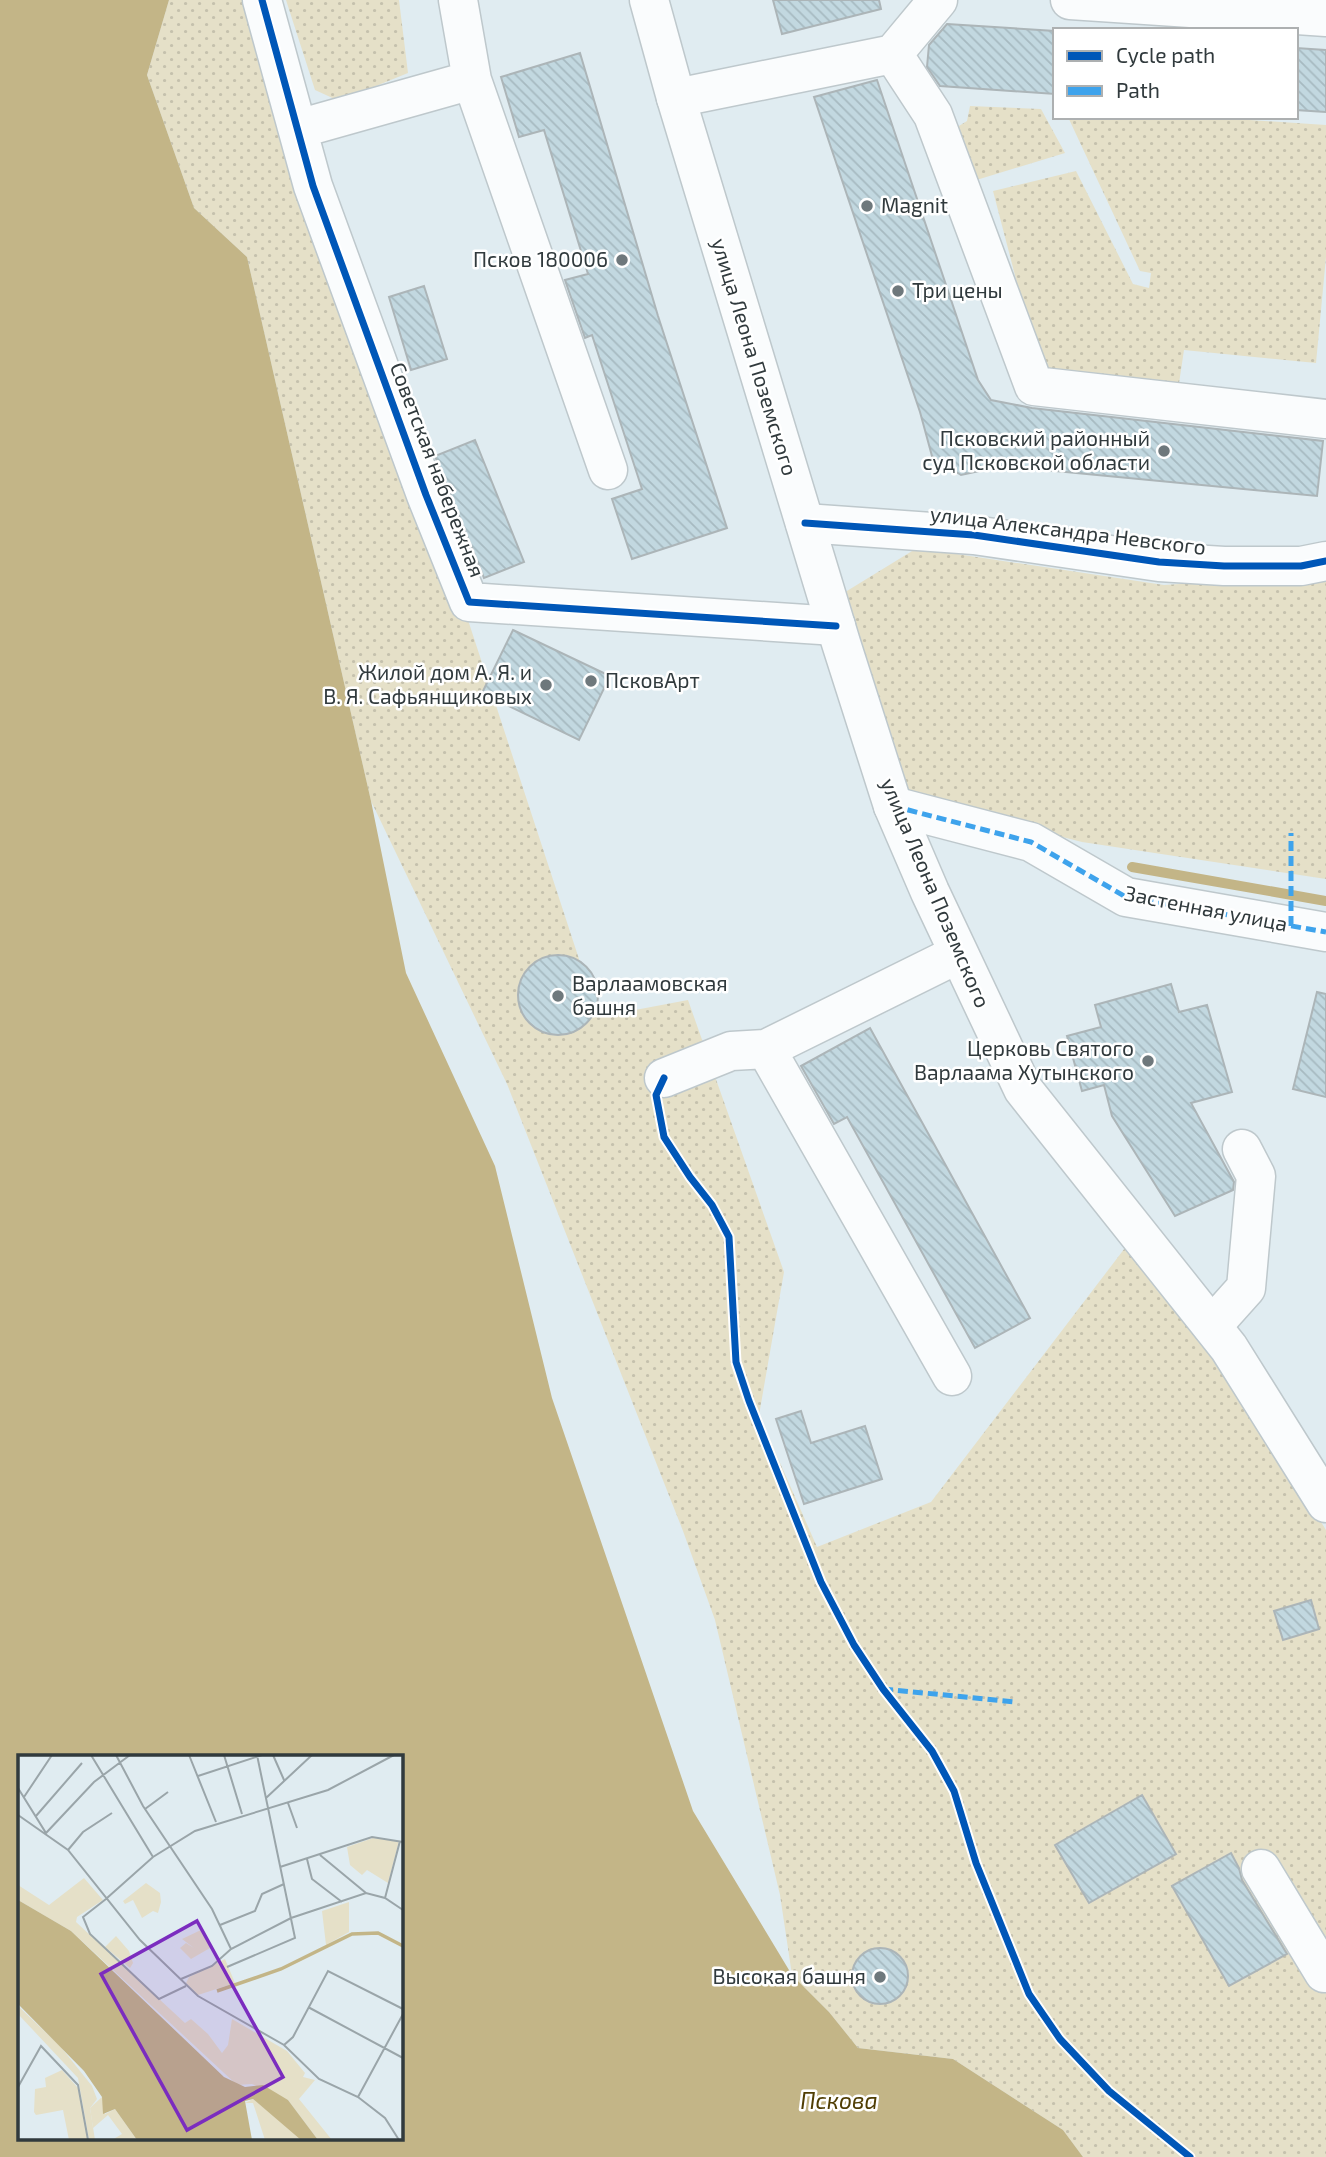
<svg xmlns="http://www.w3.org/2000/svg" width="1326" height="2157" viewBox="0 0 1326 2157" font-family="'Exo 2',sans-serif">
  <defs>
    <pattern id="grass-dots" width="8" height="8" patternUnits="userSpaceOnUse" patternTransform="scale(1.75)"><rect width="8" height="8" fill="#e5e0c8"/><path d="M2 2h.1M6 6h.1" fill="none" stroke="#c5c1ad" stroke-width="1.8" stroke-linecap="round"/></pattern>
    <pattern id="building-back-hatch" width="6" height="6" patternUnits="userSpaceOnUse" patternTransform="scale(1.75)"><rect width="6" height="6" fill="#c2d8e0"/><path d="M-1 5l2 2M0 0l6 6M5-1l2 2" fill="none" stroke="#a7bac1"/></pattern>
  </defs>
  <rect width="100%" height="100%" fill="#e0ecf1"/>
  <path fill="url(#grass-dots)" d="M169,0H265L598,1017L688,1000L784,1272L759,1415L817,1547L931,1502L1128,1244L1227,1371L1326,1530V2157H1083L1063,2130L953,2059L858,2048L829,2012L792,1975L780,1895L715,1620L683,1531L507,1084L371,801L247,257L194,208L147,75Z
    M286,0H399L408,73L339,101L315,90Z
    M970,106L1041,109L1065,153L970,182L954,129L967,121Z
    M1068,117H1204L1326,125V257L1316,363L1184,350L1178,390L1041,375L993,191L1076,171L1133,284L1149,288L1151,273L1140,271Z
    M917,548L1164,585L1326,575V879L1082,842L902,796L842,594Z"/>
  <path fill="#c3b587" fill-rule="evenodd" d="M0,0H169L147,75L194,208L247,257L371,801L406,973L495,1166L552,1398L693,1811L792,1975L829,2012L858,2048L953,2059L1063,2130L1083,2157H0ZM19,1756H401V2138H19Z"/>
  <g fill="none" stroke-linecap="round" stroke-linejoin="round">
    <path stroke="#c3b587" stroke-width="10" d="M1132,867L1326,901"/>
  </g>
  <path fill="url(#building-back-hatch)" stroke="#acb5b8" stroke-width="2" d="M773,0H879L881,9L782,34Z
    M947,24L1055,31V94L940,86L927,67L929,45Z
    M1296,48L1326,50V112L1296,110Z
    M580,53L658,316L727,528L632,559L612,499L642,489L592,335L585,338L565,280L588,274L544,130L519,137L501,77Z
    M877,80L978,380L991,400L1032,408L1323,441L1317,496L1003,466L961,475L932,456L920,412L814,97Z
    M424,286L447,359L411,370L389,297Z
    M475,440L524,562L484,578L435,456Z
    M513,630L610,676L579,740L482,693Z
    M518 995a40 40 0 1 1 80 0a40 40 0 1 1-80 0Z
    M1171,984L1179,1012L1207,1005L1232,1092L1191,1103L1234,1182L1233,1190L1175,1216L1112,1116L1104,1085L1082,1091L1067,1036L1101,1027L1095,1005Z
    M1317,992L1326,994V1097L1293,1089Z
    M870,1028L1030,1318L975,1348L847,1117L834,1124L801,1066Z
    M801,1411L811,1443L865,1426L882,1479L804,1504L776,1419Z
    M1311,1600L1319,1629L1283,1640L1274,1611Z
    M1142,1795L1176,1854L1089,1903L1055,1845Z
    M1231,1853L1239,1868L1242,1880L1287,1954L1229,1986L1172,1886Z
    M852 1976a28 28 0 1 1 56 0a28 28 0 1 1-56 0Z"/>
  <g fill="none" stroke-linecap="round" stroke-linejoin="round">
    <defs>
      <path id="minor" d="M262,0L313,186L426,495L469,602L836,626
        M458,0L472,80L608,470
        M1070,0L1326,17
        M893,54L938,0
        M676,98L893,54L933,115L1034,386L1326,419
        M298,129L472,80
        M805,523L974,535L1159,562L1224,566H1301L1326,561
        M893,806L1031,842L1126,897L1326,932
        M664,1078L731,1051L766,1049
        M1212,1326L1246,1288L1256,1176L1242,1149
        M952,1376L766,1049L958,954
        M1261,1869L1324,1973L1326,1972"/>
      <path id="major" d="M649,0L676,98L841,643L893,806L930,892L1023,1089L1229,1348L1326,1503"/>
    </defs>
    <use href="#minor" stroke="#bec8cc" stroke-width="41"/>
    <use href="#major" stroke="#bec8cc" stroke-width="41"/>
    <use href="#minor" stroke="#fafcfd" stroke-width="38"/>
    <use href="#major" stroke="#fafcfd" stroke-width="38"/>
    <path stroke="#3ea3ec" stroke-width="5" stroke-dasharray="10 5" stroke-linecap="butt" d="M893,806L1031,842L1126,897L1326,932
      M1291,926V833
      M883,1689L1016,1702"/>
    <defs>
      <path id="cycleway" d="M262,0L313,186L426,495L469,602L836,626
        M805,523L974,535L1159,562L1224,566H1301L1326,561
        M664,1078L656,1095L664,1137L690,1177L712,1205L729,1237L736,1362L749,1401L821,1582L854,1645L883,1689L932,1751L954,1791L976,1863L1029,1994L1060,2039L1109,2091L1190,2157"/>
    </defs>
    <use href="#cycleway" stroke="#fff" stroke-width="11"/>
    <use href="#cycleway" stroke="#0057b8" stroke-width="7"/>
  </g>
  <g fill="#6e787c" stroke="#fff" stroke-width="2.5">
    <circle cx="867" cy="206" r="7"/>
    <circle cx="622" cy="260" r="7"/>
    <circle cx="898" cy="291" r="7"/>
    <circle cx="1164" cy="451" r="7"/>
    <circle cx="591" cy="681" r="7"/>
    <circle cx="546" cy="685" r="7"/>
    <circle cx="558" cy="996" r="7"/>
    <circle cx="1148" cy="1061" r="7"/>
    <circle cx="880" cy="1977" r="7"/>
  </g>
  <g text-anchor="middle" stroke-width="5" stroke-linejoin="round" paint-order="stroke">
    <g font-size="21" fill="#313a3d" stroke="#fff" text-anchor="end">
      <text x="881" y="213" text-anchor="start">Magnit</text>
      <text x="608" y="267">Псков 180006</text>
      <text x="912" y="298" text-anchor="start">Три цены</text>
      <text x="1150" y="446">Псковский районный<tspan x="1150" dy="24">суд Псковской области</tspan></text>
      <text x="532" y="680">Жилой дом А. Я. и<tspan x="532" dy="24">В. Я. Сафьянщиковых</tspan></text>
      <text x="605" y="688" text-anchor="start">ПсковАрт</text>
      <text x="572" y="991" text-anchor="start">Варлаамовская<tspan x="572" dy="24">башня</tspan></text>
      <text x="1134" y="1056">Церковь Святого<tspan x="1134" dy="24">Варлаама Хутынского</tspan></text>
      <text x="866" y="1984">Высокая башня</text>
    </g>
    <g font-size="21" fill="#313a3d" stroke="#fff">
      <text transform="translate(754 357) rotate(73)" y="7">улица Леона Поземского</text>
      <text transform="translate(437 470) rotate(69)" y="7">Советская набережная</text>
      <text transform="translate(1068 531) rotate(7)" y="7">улица Александра Невского</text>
      <text transform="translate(935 893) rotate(67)" y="7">улица Леона Поземского</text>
      <text transform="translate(1206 909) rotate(11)" y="7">Застенная улица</text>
    </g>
    <g font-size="23" font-style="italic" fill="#503e04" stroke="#fff">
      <text x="839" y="2109">Пскова</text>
    </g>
  </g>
  <g transform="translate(18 1755)">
    <rect width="385" height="385" fill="#e0ecf1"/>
    <path d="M355,83L381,86L370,128L349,115L344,120L332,110L329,92ZM66,123L85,145L59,162L58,167L167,268L173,264L190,279L204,298L210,290L214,264L269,296L287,318L285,322L297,325L281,344L314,385H300L270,345L234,329L219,330L53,176L0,145V130L31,150ZM128,128L142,138L143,147L140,158L135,156L124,163L115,145L107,149L105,146ZM331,147V177L308,190L304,156ZM185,174L192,193L173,204L162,193L168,188L176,193L164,184ZM98,181L111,196L115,208L112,213L87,192ZM207,204L217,228L180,240L168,228L171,222ZM44,315L60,333L70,385H51L45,355L18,360L16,357L17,334L28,332L27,323ZM84,342L87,359L97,354L119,385H94L104,379L90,360L75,373L72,353ZM235,344L277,378L283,385H247L235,348H227Z" fill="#e5e0c8"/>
    <path d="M0,251L42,291L74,331L79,344L72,353L77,385H71L60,323L0,259Z" fill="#e5e0c8"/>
    <path d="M0,145L53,176L206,322L227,332L245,330L270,345L300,385H283L235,344L227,346L234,385H119L97,354L85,359L84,342L66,316L0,249Z" fill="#c3b587"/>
    <path fill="none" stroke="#c3b587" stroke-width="3.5" d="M199,236L263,214L334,179L360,178L385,191"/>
    <path fill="none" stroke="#9aa5a9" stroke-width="2" d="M73,0L135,102M98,0L125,51L194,154L213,194M171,0L198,67M206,0L224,59M255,0L266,25M180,21L244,0M0,33L28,78L76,27L112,0M6,42L34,0M248,43L294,0M270,48L279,73M127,54L150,37M0,60L50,95L122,185L180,241L266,290L301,324L340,342L367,363L381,385M18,61L64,8M50,95L65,77L94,58M302,100L348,138M289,104L294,124L324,147M262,112L354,82L385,87M89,143L135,102L177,76L310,35L376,0M367,143L382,86M88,144L65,162L72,179L141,244L168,231M202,170L237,156L244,139L266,129M209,212L277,183L239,0M163,224L194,211L213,194L273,163L348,138L367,143L385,155M290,252L385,303M266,290L275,282L310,216L385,254M0,332L23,291L60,330L70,385M340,342L385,259"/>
    <path fill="#7b2cbf" fill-opacity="0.15" stroke="#7b2cbf" stroke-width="3.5" d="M179,166L265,322L169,375L83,219Z"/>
    <rect width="385" height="385" fill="none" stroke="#313a3d" stroke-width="3.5"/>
  </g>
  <rect x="1053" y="28" width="245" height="91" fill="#ffffff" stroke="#adb0b1" stroke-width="2"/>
  <rect x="1067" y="51" width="35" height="10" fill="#0057b8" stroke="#adb0b1" stroke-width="2"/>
  <text x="1116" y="63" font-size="21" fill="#313a3d">Cycle path</text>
  <rect x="1067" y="86" width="35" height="10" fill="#3ea3ec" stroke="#adb0b1" stroke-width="2"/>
  <text x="1116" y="98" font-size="21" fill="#313a3d">Path</text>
</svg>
